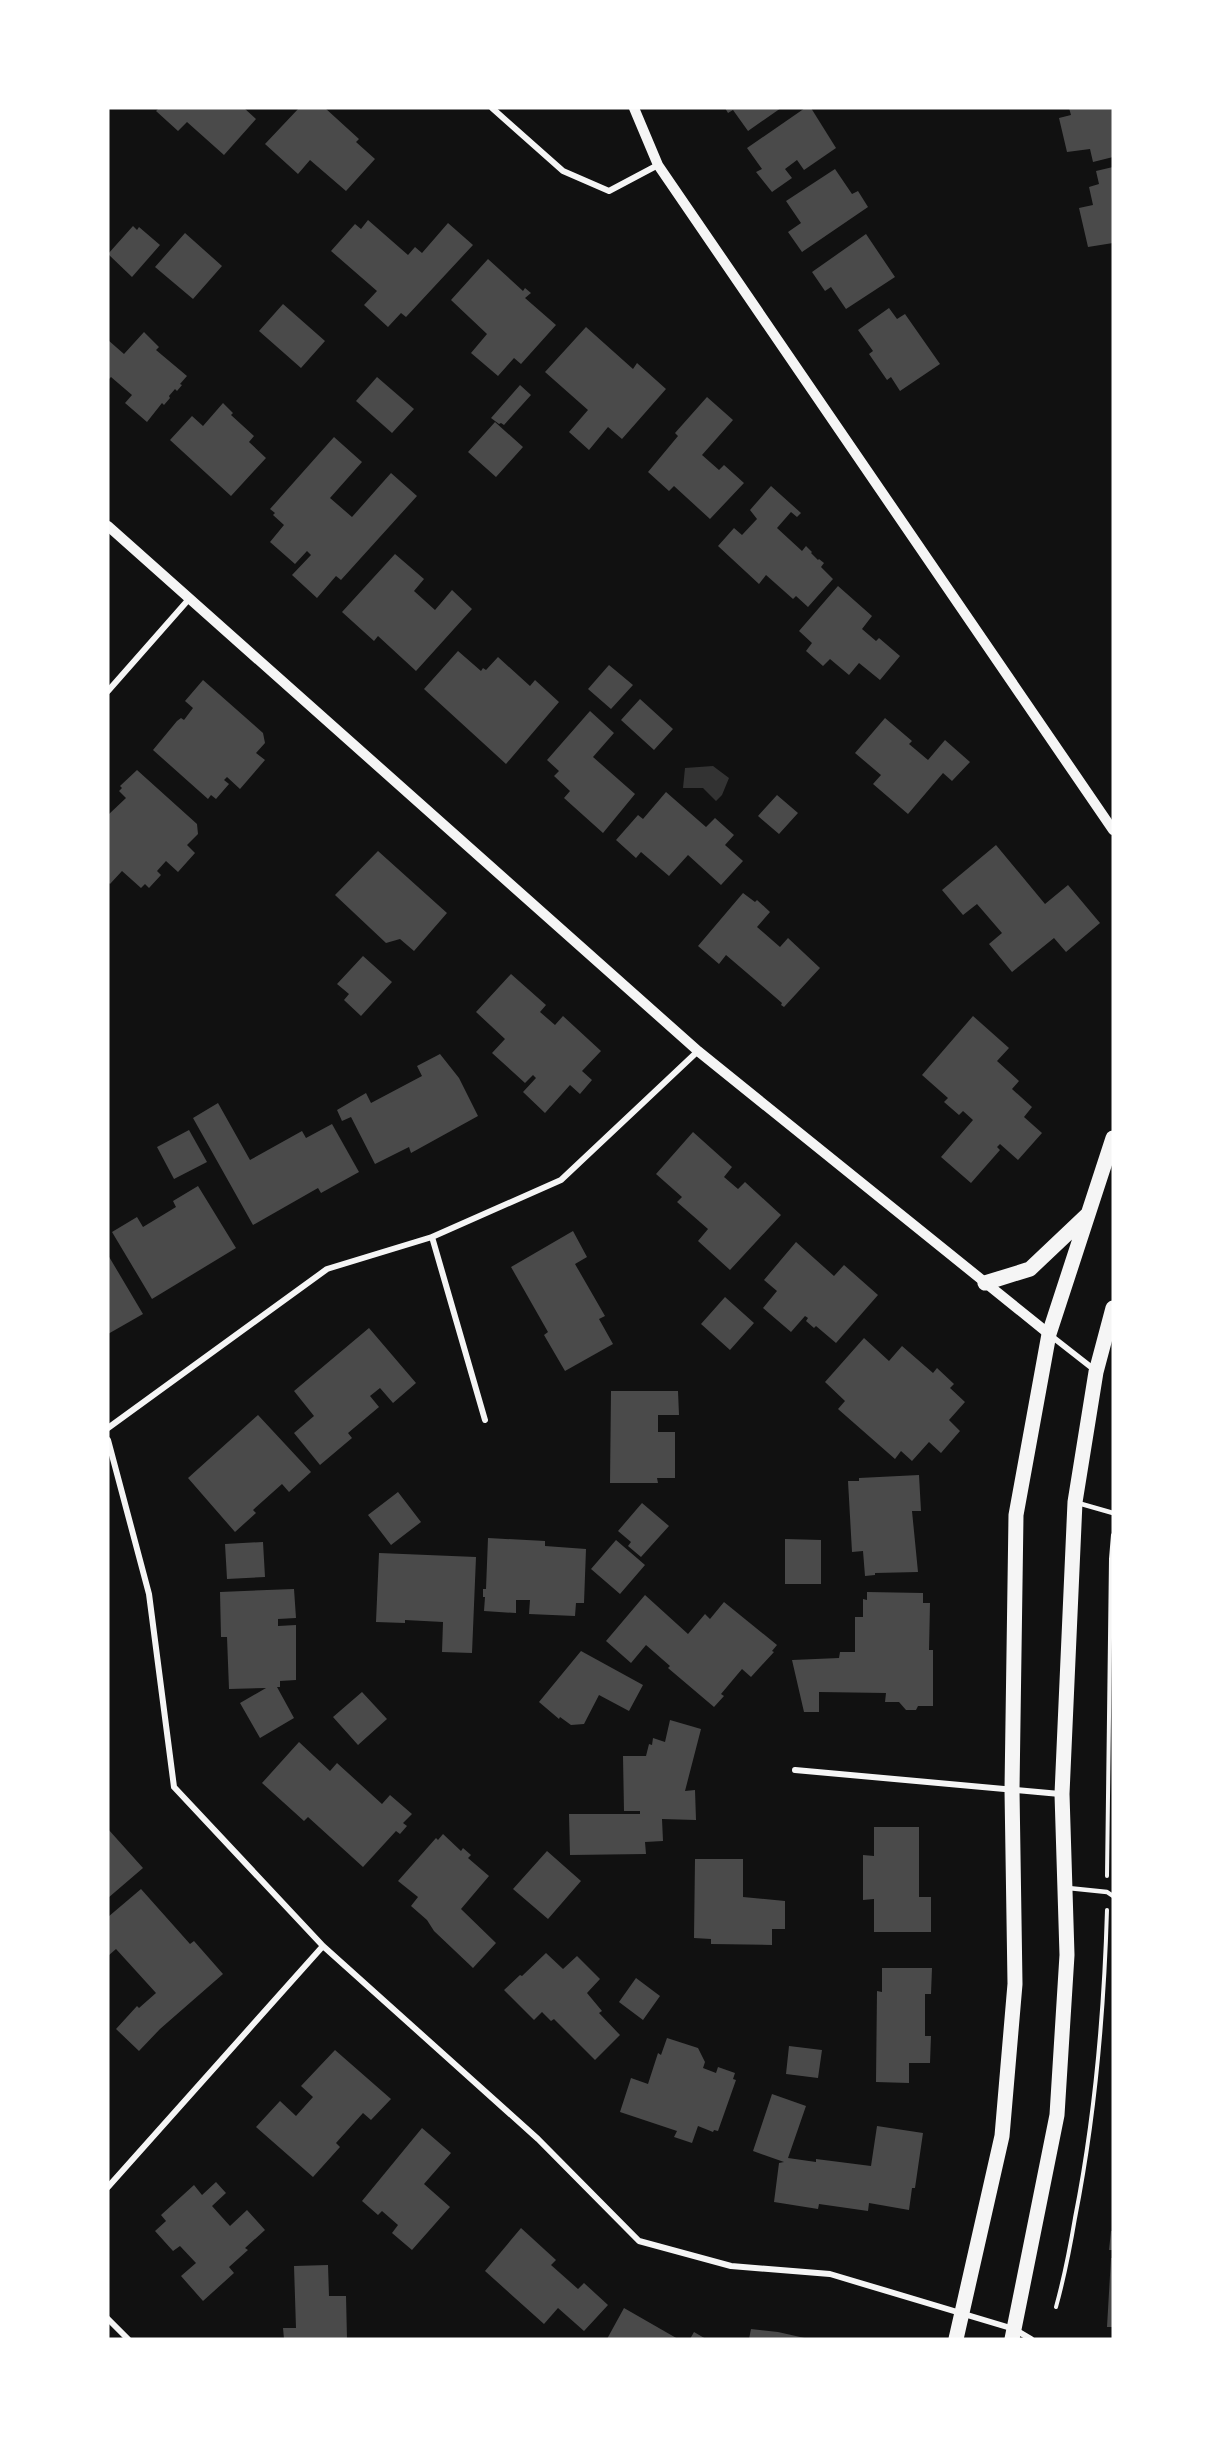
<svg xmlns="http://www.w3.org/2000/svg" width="1221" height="2447" viewBox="0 0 1221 2447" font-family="'Open Sans',sans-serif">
  <rect width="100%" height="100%" fill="#111"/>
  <path fill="#333" d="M713,766L729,778L722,795L716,801L703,788H683L685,768Z"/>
  <path fill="#4a4a4a" d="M159,108H244L256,119L224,155L187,122L178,131L156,111Z
    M299,108H325L359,139L356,142L375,159L346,191L310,160L298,174L265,144Z
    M725,108H781L748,131L733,110L728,113Z
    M805,108H811L836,148L804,170L797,160L785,169L792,178L772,192L756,172L762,169L747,148Z
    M1069,108H1113V157L1093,162L1090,149L1067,152L1059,118L1071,115Z
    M1113,167V243L1088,247L1079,208L1093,205L1089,187L1099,184L1096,171Z
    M835,169L852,194L858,191L868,207L802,252L788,232L801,223L786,201Z
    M368,220L408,255L415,247L422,253L448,223L473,245L406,317L401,313L388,327L364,305L377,291L331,251L355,224L361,229Z
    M133,226L137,230L139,227L160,245L132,277L108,254Z
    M185,233L222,266L193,299L155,267Z
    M866,234L895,277L846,309L831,287L825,291L812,272Z
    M488,259L523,291L525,288L531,293L525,298L556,325L521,364L514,358L498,376L471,353L487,334L451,300Z
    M283,304L325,341L301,368L259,331Z
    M889,308L897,319L905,314L940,364L900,391L891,377L887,380L869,354L873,351L858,330Z
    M586,327L633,369L637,363L666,389L622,439L608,427L589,450L569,432L588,410L545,372Z
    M144,332L159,347L156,350L187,376L180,384L182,385L177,391L175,389L169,396L170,398L164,405L162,403L147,422L125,403L132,395L111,377L108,380V340L124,354Z
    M377,377L414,409L392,433L356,401Z
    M520,385L531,395L504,425L501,423L499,424L491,418Z
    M707,397L733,420L702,455L719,470L724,465L744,483L710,519L674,486L669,491L648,472L678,436L675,433Z
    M223,403L233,413L231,415L254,436L249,442L266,458L231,496L170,440L192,416L203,426Z
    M495,422L523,447L496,477L468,452Z
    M334,437L362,462L330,498L352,517L391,473L417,496L341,580L336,576L317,598L292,575L311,555L307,551L295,564L270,542L284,525L273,515L275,513L270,509Z
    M771,486L801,513L797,517L791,512L777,528L802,551L806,546L812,552L811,553L818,560L819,559L824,563L821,567L833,579L808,607L796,596L793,599L766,575L759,584L718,546L734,528L742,535L757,519L750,510Z
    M395,554L424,579L414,591L435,610L452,590L472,609L416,671L378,636L374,641L342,612Z
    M838,586L872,616L862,629L876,641L879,638L900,656L880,680L859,663L849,675L830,659L823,666L806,651L812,643L799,631Z
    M458,651L481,671L483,668L486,670L498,657L530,686L535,680L559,702L506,764L424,689Z
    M609,665L633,685L611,709L588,689Z
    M203,680L263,733L265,743L256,753L265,760L240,789L227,777L224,780L229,784L216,799L211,795L208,799L153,750L177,721L181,718L184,720L193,708L185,701Z
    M640,699L673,729L654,750L621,720Z
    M590,711L614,733L593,757L635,794L603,833L564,798L570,791L554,776L559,771L547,760Z
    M885,718L912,741L909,744L928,760L945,740L970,762L952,781L943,773L908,814L873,784L881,775L855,753Z
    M137,770L197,824L198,834L187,845L195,853L178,872L166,861L157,871L161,875L149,888L145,884L141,888L122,871L110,884L108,882V815L126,798L119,791L122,788L120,786Z
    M666,792L706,827L715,818L734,835L725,845L743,861L721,885L688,855L669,876L641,852L636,858L616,840L638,815L643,819Z
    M777,795L798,813L779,834L758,816Z
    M996,845L1045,904L1068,885L1100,923L1066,952L1054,938L1012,972L989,944L1002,933L977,904L963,915L942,890Z
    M378,851L447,913L414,951L400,939L386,943L335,895Z
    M743,893L755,902L757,900L770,912L757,927L780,947L788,938L820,968L784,1007L781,1005L782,1003L726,955L719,964L698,946Z
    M363,956L392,982L361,1016L344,1000L349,994L337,984Z
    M511,974L546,1005L540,1012L555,1025L563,1016L601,1051L582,1071L592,1080L580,1094L570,1085L545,1113L523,1092L536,1078L533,1075L525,1083L492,1053L505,1039L476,1012Z
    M973,1016L1009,1048L997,1061L1019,1081L1012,1089L1032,1107L1024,1117L1042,1133L1018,1160L1000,1144L997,1147L1000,1150L971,1183L941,1157L973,1120L963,1111L959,1115L944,1102L948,1098L922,1075Z
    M440,1054L459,1078L478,1116L411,1153L409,1147L375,1164L351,1117L342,1121L337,1110L366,1093L371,1103L422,1076L417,1066Z
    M218,1103L250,1160L302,1131L306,1138L332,1124L359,1172L321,1193L318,1188L253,1225L193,1118Z
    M189,1130L207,1162L174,1179L157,1147Z
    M693,1132L732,1167L724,1177L738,1189L745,1182L781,1215L730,1270L698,1241L708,1229L677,1202L682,1197L656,1174Z
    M198,1186L236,1248L152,1299L112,1232L137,1217L143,1227L176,1207L173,1201Z
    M573,1231L587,1257L575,1264L605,1316L599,1319L613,1344L565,1371L544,1335L548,1332L511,1267Z
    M796,1242L834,1276L844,1265L878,1295L836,1343L816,1326L814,1328L806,1321L808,1318L805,1316L791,1332L763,1308L777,1291L764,1280Z
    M108,1255L143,1314L108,1334Z
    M725,1297L754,1323L730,1350L701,1324Z
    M369,1328L416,1383L393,1403L380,1388L370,1396L379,1407L348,1433L352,1438L320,1465L294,1433L314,1416L294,1391Z
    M864,1338L889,1361L902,1346L933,1373L937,1368L954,1384L950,1388L965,1402L949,1420L960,1431L941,1453L929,1442L912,1461L901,1451L895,1459L838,1409L845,1401L825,1382Z
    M611,1391H678L679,1415H658V1432H675V1478H657L658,1483H610Z
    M258,1415L311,1472L289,1492L282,1484L253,1510L256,1513L235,1532L188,1478Z
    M919,1475L921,1511H912L918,1572L875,1573V1575L865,1576L863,1551L852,1552L848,1481H859V1478Z
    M398,1492L421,1522L391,1545L368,1515Z
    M642,1503L669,1526L641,1557L628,1546L631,1542L618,1531Z
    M488,1538L545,1541V1546L586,1549L584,1603H576L575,1616L529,1614L530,1600H516V1613L484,1611L485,1597H483V1589H486Z
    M785,1539L821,1540V1584H785Z
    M616,1540L645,1565L620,1594L591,1569Z
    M263,1542L265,1577L227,1579L225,1544Z
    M379,1553L476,1557L472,1653L442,1652L443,1622L405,1620V1623L376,1622Z
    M294,1589L296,1618L278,1619V1626L296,1625V1680L280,1681V1687H277L294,1718L260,1738L240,1703L266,1688L229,1689L227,1637H221L220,1592Z
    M867,1592L923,1593V1603H930L929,1650H933V1706H918L916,1710H906L899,1702H885L886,1693L819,1692V1712H804L792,1660L839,1658L840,1652H855V1617H863V1599L867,1600Z
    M645,1595L688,1634L705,1614L710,1619L724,1602L777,1645L772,1651L774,1652L751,1677L742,1669L721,1694L724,1696L714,1707L668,1668L670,1666L646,1645L631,1663L606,1641Z
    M581,1651L643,1685L629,1711L599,1695L584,1724L571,1725L560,1717L559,1719L539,1702Z
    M362,1692L387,1719L358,1745L333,1717Z
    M670,1720L701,1729L685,1791L695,1790L696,1820L662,1819L663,1841L645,1842L646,1854L570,1855L569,1814H640V1811H624L623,1756H646L649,1744L652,1745L653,1738L665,1742Z
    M299,1742L330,1771L337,1763L382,1804L390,1795L412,1814L403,1823L407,1826L400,1834L396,1831L363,1867L308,1817L304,1821L262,1783Z
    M874,1827H919V1897H931V1932H874V1899L863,1900V1855L874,1856Z
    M108,1829L143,1868L108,1898Z
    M443,1834L461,1851L463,1848L471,1855L468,1858L489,1876L461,1909L496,1943L473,1968L434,1931L427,1920L411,1906L418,1897L398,1881L436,1838L438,1840Z
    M547,1851L581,1881L548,1919L513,1889Z
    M695,1859H743V1897L785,1901V1929H772V1945L711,1944V1939L694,1938Z
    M141,1889L190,1944L194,1941L223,1974L160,2029L139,2051L116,2029L137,2006L139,2008L156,1993L116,1949L108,1956V1917Z
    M546,1953L563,1969L577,1956L600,1979L587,1993L602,2011L599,2013L620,2035L595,2060L554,2019L551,2021L542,2012L534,2020L504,1990L520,1975L522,1976Z
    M882,1968H932L931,1994H925V2036H931L930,2063H909V2083L876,2082L877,1991L882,1992Z
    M636,1978L660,1996L643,2020L619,2002Z
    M667,2038L698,2048L705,2062L703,2068L716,2073L718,2067L735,2073L733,2079L736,2080L718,2131L714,2130L713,2132L698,2126L692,2143L674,2137L677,2131L620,2112L631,2078L648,2084L658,2053L661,2055Z
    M789,2046L822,2050L818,2078L786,2074Z
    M335,2050L391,2099L371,2120L363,2113L336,2143L340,2147L313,2177L256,2127L280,2101L296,2116L313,2097L301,2086Z
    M772,2094L806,2106L788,2158L816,2162V2159L871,2166L877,2126L923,2133L915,2188H912L909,2210L869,2203L868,2211L819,2204L818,2209L774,2202L779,2163L784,2162L753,2151Z
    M422,2128L451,2153L424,2184L450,2207L412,2250L392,2233L398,2225L382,2211L378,2215L362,2201Z
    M216,2182L226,2193L212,2206L230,2226L247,2210L265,2230L245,2248L248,2250L229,2267L234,2273L203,2301L181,2276L196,2263L180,2246L173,2251L155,2231L166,2221L161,2215L194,2185L202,2195Z
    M521,2228L556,2260L551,2265L578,2289L584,2283L608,2305L584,2331L558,2308L544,2324L485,2271Z
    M1111,2231H1113V2250H1109Z
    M1111,2258H1113V2327H1107Z
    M328,2265L329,2296H346L347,2339H284L283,2328H296L294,2266Z
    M624,2308L678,2339H607Z
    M751,2329L778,2332L809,2339H749Z
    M694,2332L706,2339H690Z"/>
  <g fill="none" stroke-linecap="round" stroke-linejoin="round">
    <path stroke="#f5f5f5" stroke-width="4" d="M1107,1876L1111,1559L1113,1535
      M1056,2307C1064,2278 1070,2248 1075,2218C1095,2117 1104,2014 1107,1910"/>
    <path stroke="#f5f5f5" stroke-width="4.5" d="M1078,1503L1113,1513
      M1068,1888L1107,1892L1113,1896"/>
    <path stroke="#f5f5f5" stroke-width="6" d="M492,108L563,171L609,191L658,165
      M108,691L189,599
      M432,1237L485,1420
      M1050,1335L1096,1371
      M108,1428L327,1269L432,1237L561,1180L698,1051
      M108,1440L149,1594L174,1787L323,1946L538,2139L639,2241L731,2266L830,2274L1014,2329L1031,2339
      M795,1770L1060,1794
      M108,2187L323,1946
      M108,2319L128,2339"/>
    <path stroke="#f5f5f5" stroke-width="10" d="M634,108L658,165L1113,830
      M108,526L698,1051L1049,1334"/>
    <path stroke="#f5f5f5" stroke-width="15" d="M985,1283L1030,1269L1087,1215
      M956,2339L1002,2136L1015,1984L1012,1790L1016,1515L1049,1334L1113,1138
      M1012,2339L1057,2115L1067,1955L1062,1794L1075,1502L1096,1372L1113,1308"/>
  </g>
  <rect width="1221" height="2447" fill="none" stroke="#ffffff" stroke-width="219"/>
</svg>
